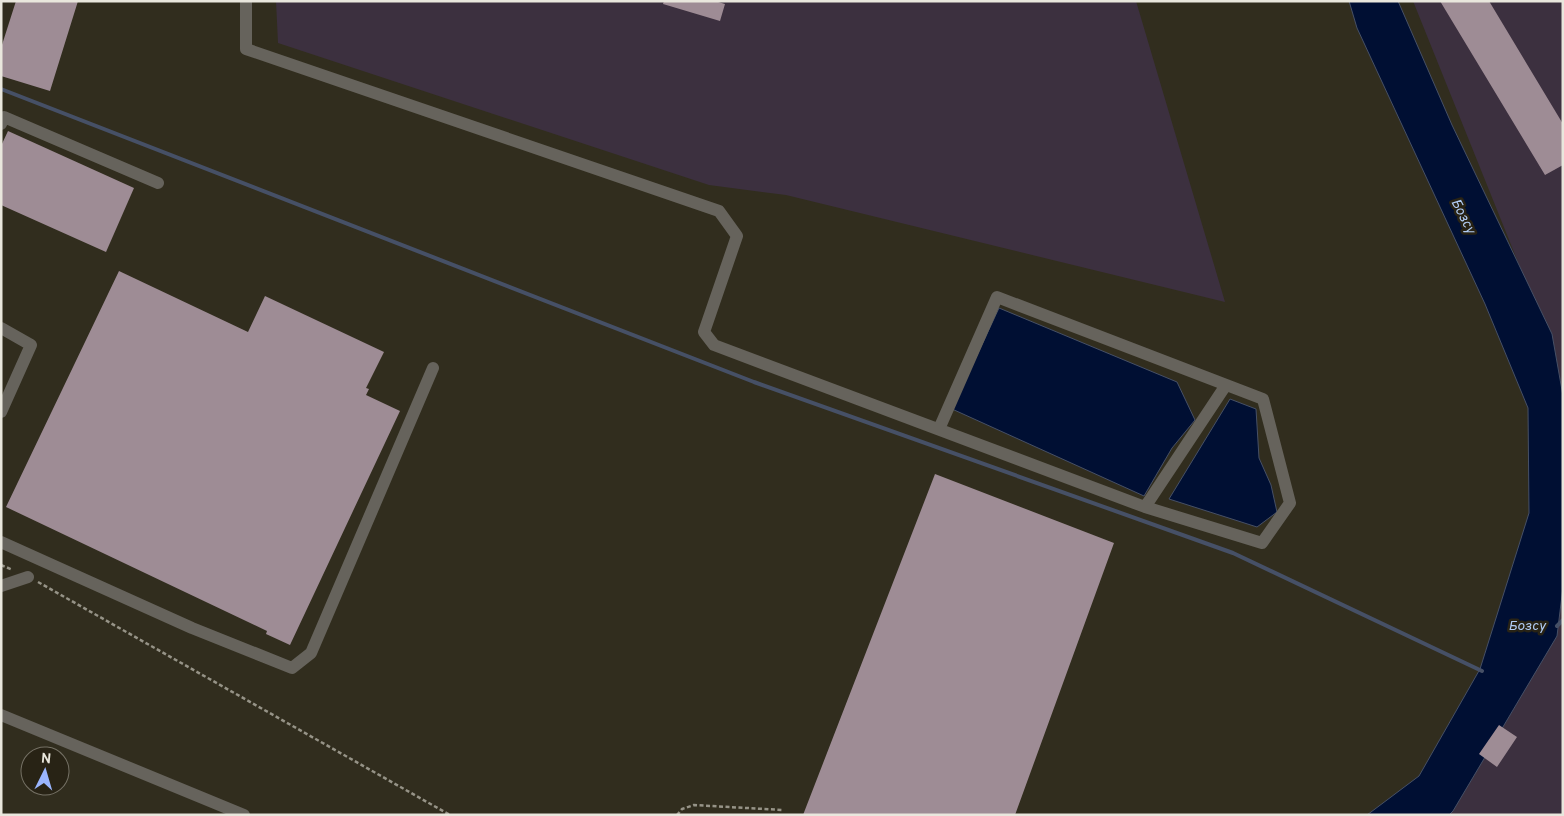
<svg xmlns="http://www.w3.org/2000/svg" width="1564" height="816" viewBox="0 0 1564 816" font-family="Overpass,sans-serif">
  <rect width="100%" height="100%" fill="#312d1e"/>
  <path fill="#3c303f" d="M276,1H1136L1225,302L786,195L709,185L278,43Z
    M1413,1H1563V392L1520,267Z
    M1563,487V815H1444Z"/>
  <path fill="#000f33" stroke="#465066" d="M1349,1H1398L1452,125L1552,334L1563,396V587L1557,636L1453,811L1449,815H1367L1419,776L1480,669L1529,513L1528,408L1485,304L1357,28Z
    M999,308L1177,382L1195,420L1172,448L1144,496L952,409Z
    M1230,399L1256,409L1259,458L1271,485L1277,512L1257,527L1169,499Z"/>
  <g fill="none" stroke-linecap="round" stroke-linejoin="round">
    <path stroke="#465066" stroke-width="4" d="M1,89L754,382L1233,553L1482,671
      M1557,626L1563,620"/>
  </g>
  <path fill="#9e8c95" d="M16,1H78L50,91L1,76V48Z
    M664,1H715L725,4L720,21L663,4Z
    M1440,1H1489L1563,124V165L1545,175Z
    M8,131L134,188L106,252L1,205V146Z
    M119,271L248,332L265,296L384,352L366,388L369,389L366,395L400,411L290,645L266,634L267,631L6,507Z
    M935,474L1114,543L1015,815H803Z
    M1499,725L1517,737L1497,767L1479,754Z"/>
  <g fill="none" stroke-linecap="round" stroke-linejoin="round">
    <path stroke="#969387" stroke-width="2.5" stroke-dasharray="4 2.5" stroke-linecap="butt" d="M1,565L13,570
      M38,582L450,815
      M677,815L682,809L694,805L782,810"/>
    <path stroke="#66635c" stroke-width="12" d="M246,1V49L719,211L737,236L704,332L714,345L1145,507L1262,543L1290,503L1263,399L997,297L939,429
      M1,124L4,117L158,183
      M1,328L31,345L1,412
      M1145,507L1226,385
      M1,542L192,628L292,668L311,653L433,368
      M1,586L28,577
      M1,715L244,815"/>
  </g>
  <g text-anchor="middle" stroke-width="5" stroke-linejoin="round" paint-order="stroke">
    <g font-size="14" font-style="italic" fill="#b1ccf4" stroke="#282315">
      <text transform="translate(1464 216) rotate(63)" y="5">Бозсу</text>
      <text x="1527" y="630">Бозсу</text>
    </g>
  </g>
  <rect width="1564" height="816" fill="none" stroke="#e9e7dd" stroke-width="5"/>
  <g transform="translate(45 771) rotate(5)"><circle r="24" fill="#282315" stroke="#757165"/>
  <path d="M0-4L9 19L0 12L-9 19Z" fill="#9ab5fd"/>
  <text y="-8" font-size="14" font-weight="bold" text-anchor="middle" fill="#e9e7dd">N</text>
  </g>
</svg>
